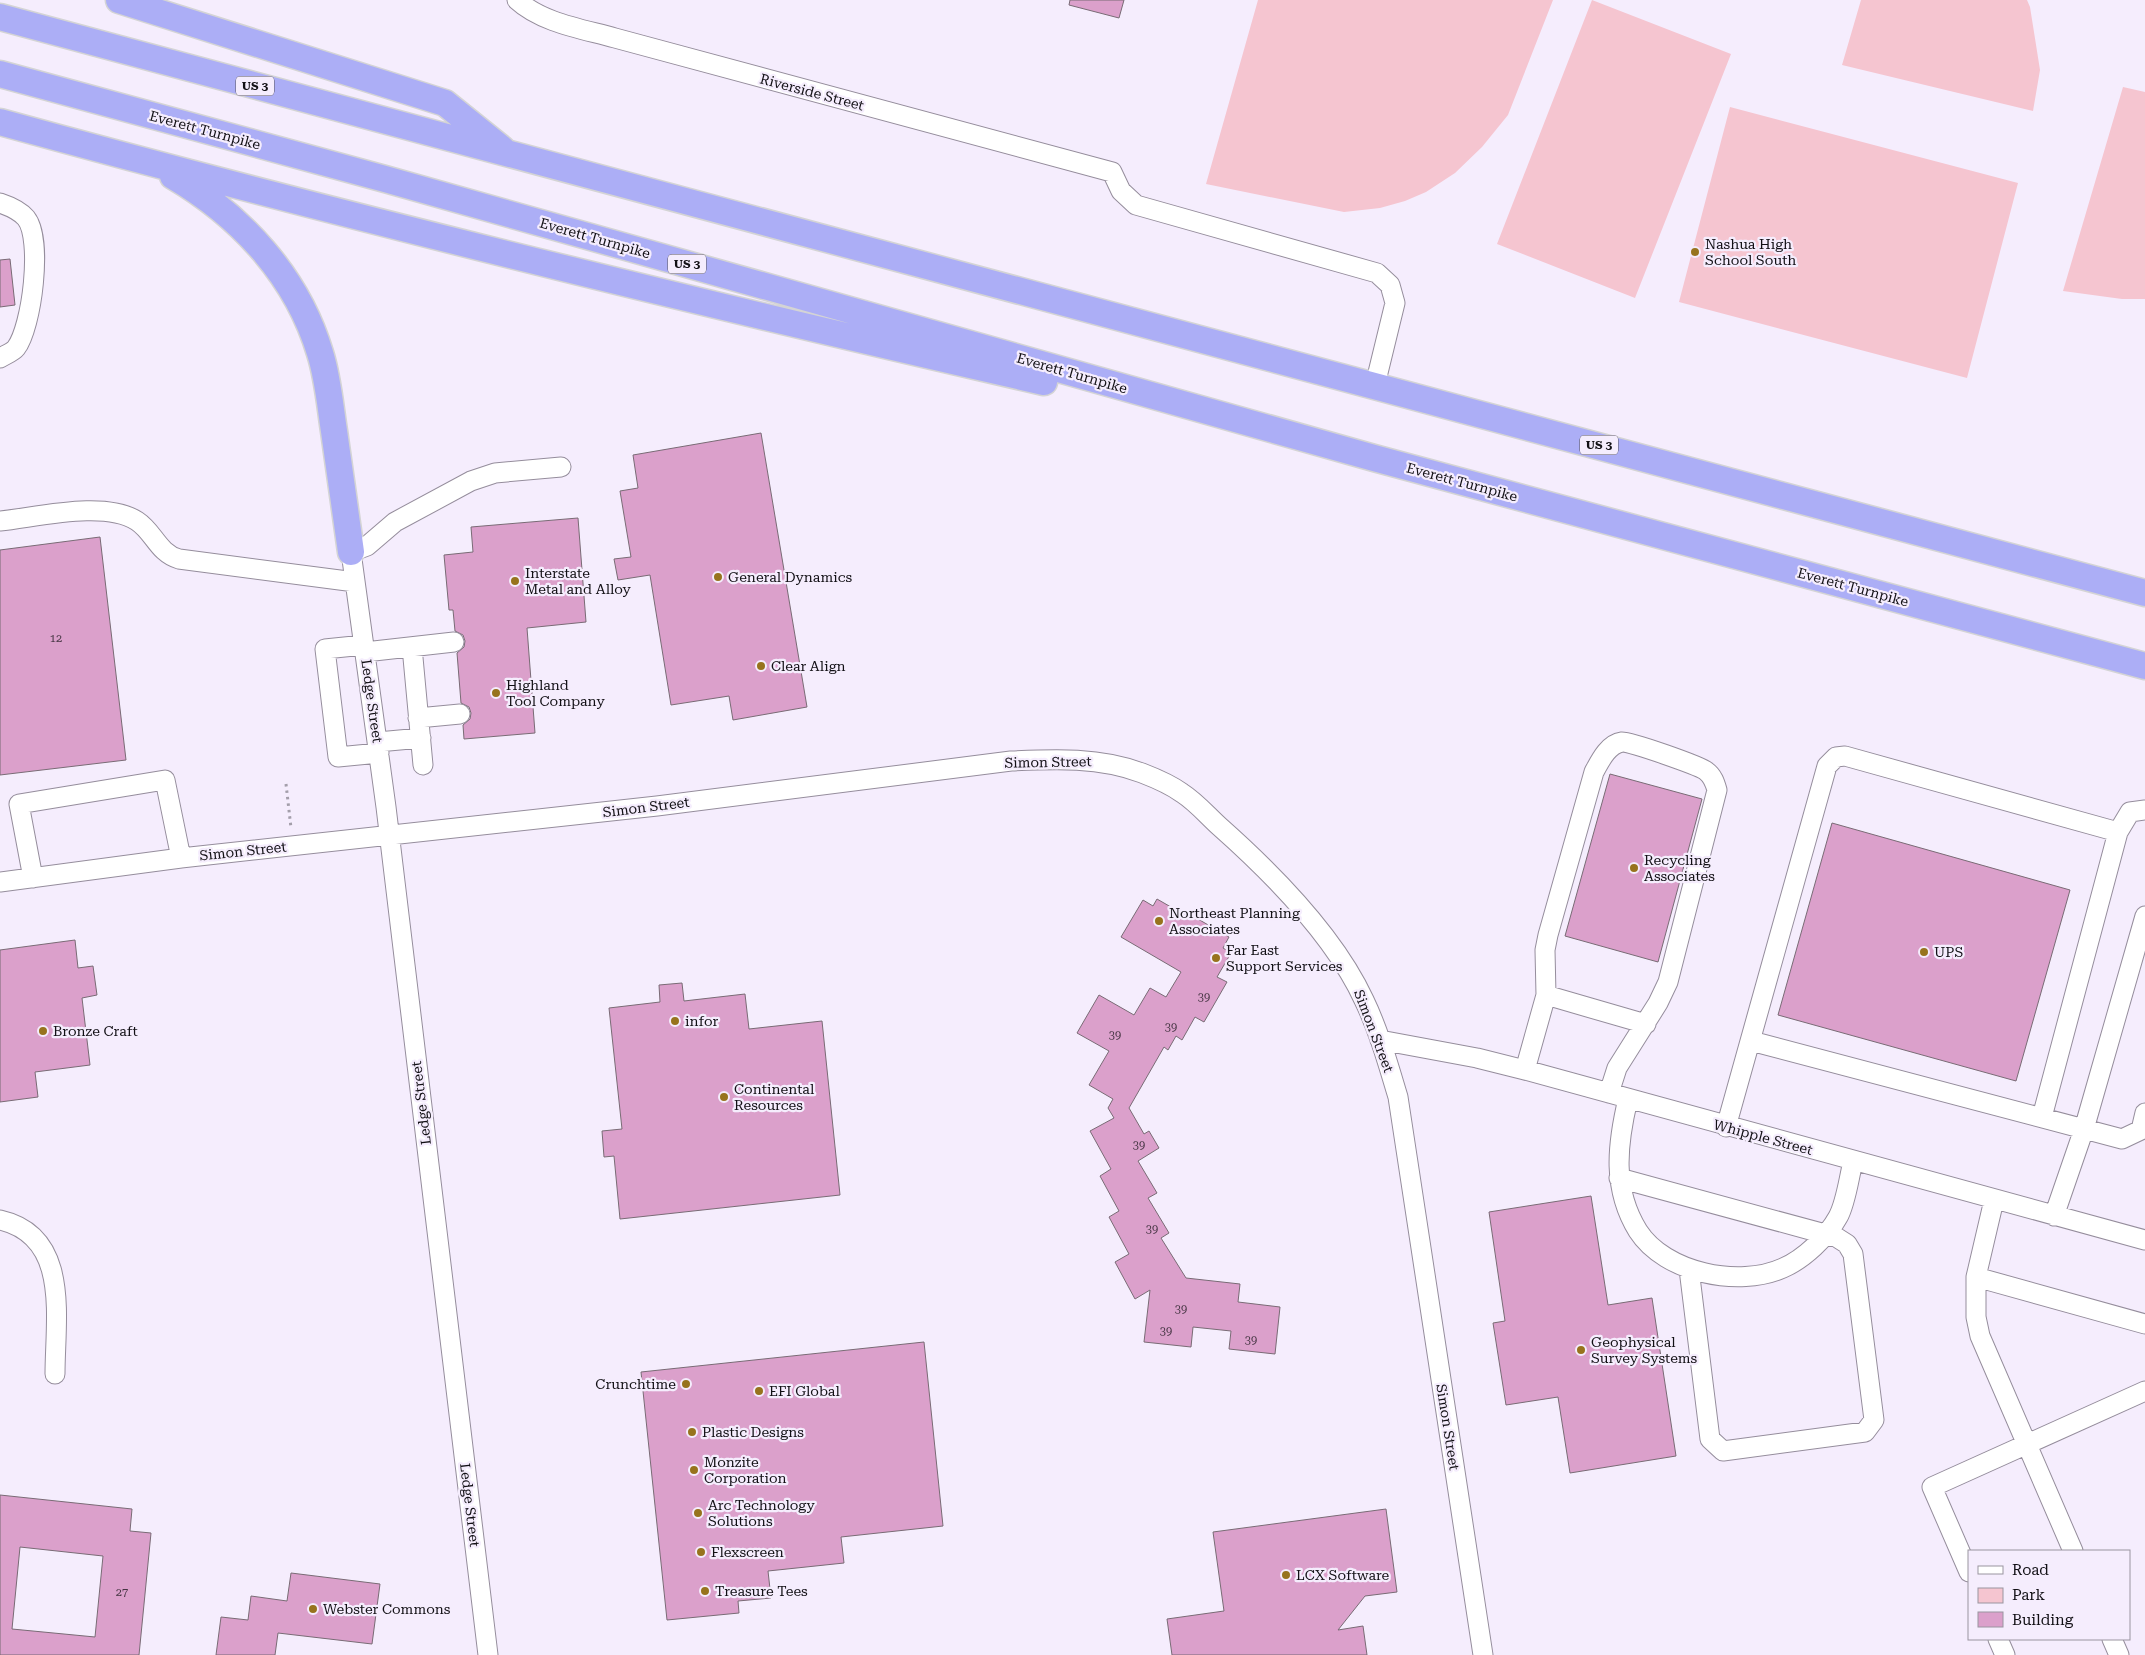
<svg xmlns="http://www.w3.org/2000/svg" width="2145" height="1655" viewBox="0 0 2145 1655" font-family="'Roboto Serif',serif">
  <rect width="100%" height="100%" fill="#f5edfd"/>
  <path fill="#f5c5d0" d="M1258,0H1553L1508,115L1482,147L1455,173L1426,192L1405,201L1380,208L1344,212L1206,184Z
    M1592,0L1731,54L1635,298L1497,244Z
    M1861,0H2027L2030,7L2040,70L2033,111L1842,65Z
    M2123,87L2145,92V299H2122L2063,291Z
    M1730,107L2018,183L1967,378L1679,302Z"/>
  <path fill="#dba0cb" stroke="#796b75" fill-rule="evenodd" d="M1070,0H1124L1119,18L1069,5Z
    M10,259L15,305L0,307V260Z
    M761,433L807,707L733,720L729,696L671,705L650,575L618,580L614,559L631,557L620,491L638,488L633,455Z
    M578,518L586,622L527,628L535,733L464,739L463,725L470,719L471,713L469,707L461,703L457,653L464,647L465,641L463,635L455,631L453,610H449L444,555L473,552L471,527Z
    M100,537L126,760L0,775V550Z
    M1610,774L1702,799L1658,962L1565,936Z
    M1832,823L2070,890L2016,1081L1778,1015Z
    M1157,899L1190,918L1191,915L1229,937L1223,948L1231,953L1217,977L1227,982L1204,1022L1195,1017L1182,1040L1176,1036L1168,1050L1164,1047L1129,1108L1144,1134L1149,1131L1159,1148L1138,1161L1157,1193L1148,1198L1169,1233L1161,1238L1186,1278L1240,1284L1238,1302L1280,1307L1275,1354L1229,1349L1231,1331L1193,1327L1191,1347L1144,1342L1150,1290L1135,1299L1115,1262L1129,1254L1109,1217L1119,1211L1100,1176L1111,1169L1090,1131L1114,1118L1108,1108L1113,1099L1089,1085L1109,1051L1077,1033L1099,995L1134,1015L1150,988L1166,997L1181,972L1121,937L1143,900L1153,906Z
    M75,940L78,968L93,966L97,995L82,998L90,1065L35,1072L38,1097L0,1102V950Z
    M682,983L684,1001L745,994L749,1029L822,1021L840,1195L620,1219L614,1156L604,1157L602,1131L622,1129L609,1008L660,1002L659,985Z
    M1591,1196L1608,1305L1652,1298L1676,1456L1570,1473L1558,1397L1506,1405L1493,1323L1505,1321L1489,1212Z
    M924,1342L943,1526L841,1537L844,1563L768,1571L771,1598L738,1601L739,1613L667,1620L641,1372Z
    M0,1495L132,1509L130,1531L151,1533L139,1655H0ZM20,1547L103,1556L95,1637L12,1629Z
    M1386,1509L1397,1592L1365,1596L1338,1630L1363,1626L1367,1655H1172L1167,1619L1224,1611L1213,1532Z
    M291,1573L380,1584L372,1644L278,1633L275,1655H216L221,1617L248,1620L251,1596L287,1601Z"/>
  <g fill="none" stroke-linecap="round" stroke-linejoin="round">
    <defs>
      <path id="minor" d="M517,0C542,23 583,29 615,38L1112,172L1121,191L1136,205L1377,273L1390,285L1395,303L1375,385
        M0,203C9,206 20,211 26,218C43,239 32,327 16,348C13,352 5,355 0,358
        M0,521C38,517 105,500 137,521C154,532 158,553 179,559L355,582
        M364,645L325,649L338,757L379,753
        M412,647L423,765
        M365,652L454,642
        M418,718L460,714
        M378,742L421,738
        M33,878L19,804L165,780L181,858
        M0,882L181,858L657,806L1011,761C1055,759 1100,757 1142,773C1155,778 1171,785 1182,793C1196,802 1207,815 1219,826C1272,873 1334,935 1364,1000C1379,1031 1388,1064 1398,1097L1483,1655
        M1546,995L1646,1024
        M1380,1040L1477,1058L1525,1070L2145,1240
        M1751,1041L2122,1139L2141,1130L2145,1113
        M1525,1070L1546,995L1545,950L1548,935L1594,772C1600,761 1608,744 1622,742C1629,741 1700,766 1706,771C1713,776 1715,783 1717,790L1668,982L1658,1003L1617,1068L1609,1093
        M1628,1099C1617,1145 1612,1189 1638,1231C1665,1273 1739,1288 1783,1268C1804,1259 1827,1237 1838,1217C1846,1203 1849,1177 1853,1162
        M2042,1117L2118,832L2130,812L2145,810
        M1726,1127L1827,766L1836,757L1845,756L2118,832
        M1619,1178L1836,1237L1847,1244L1853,1254L1874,1420L1865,1432L1723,1451L1710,1439L1689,1269
        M1994,1200L1976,1277V1317L1980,1336L2073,1551
        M2054,1216L2084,1129L2145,916
        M0,1220C71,1236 55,1319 55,1374
        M1976,1277L2145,1324
        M1969,1572L1932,1487L2145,1391
        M1998,1639L2005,1655
        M2112,1639L2119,1655
        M488,1655L386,807L351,552L367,546L395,522L471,481L495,473L561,467"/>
      <path id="highway" d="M119,0L445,103L502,149
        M0,17L2145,593
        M0,74L385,179L1374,458L2145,666
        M0,122C346,217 695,302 1044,382
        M173,176C241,216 297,276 320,353C328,378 330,405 334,431C340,471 345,512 351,552"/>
    </defs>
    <use href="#minor" stroke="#958d9c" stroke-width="21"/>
    <use href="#highway" stroke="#d4d4d5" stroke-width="29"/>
    <path stroke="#a39eaa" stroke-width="3" stroke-dasharray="2.5 4" stroke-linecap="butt" d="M286,784L291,828"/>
    <use href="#minor" stroke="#fff" stroke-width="19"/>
    <use href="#highway" stroke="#acaef6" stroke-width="26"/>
  </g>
  <g fill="#97731d" stroke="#f5edfd" stroke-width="2">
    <circle cx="1695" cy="252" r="5"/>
    <circle cx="718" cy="577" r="5"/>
    <circle cx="515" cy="581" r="5"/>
    <circle cx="761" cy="666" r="5"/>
    <circle cx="496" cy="693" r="5"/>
    <circle cx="1634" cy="868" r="5"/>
    <circle cx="1159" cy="921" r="5"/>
    <circle cx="1924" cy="952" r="5"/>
    <circle cx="1216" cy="958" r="5"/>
    <circle cx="675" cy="1021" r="5"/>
    <circle cx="43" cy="1031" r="5"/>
    <circle cx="724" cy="1097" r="5"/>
    <circle cx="1581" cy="1350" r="5"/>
    <circle cx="686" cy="1384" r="5"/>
    <circle cx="759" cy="1391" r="5"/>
    <circle cx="692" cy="1432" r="5"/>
    <circle cx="694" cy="1470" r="5"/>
    <circle cx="698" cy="1513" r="5"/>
    <circle cx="701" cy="1552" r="5"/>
    <circle cx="1286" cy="1575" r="5"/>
    <circle cx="705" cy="1591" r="5"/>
    <circle cx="313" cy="1609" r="5"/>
  </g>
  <g text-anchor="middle" stroke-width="4.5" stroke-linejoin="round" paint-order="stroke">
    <g font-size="11" fill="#443442">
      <text x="56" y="642">12</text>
      <text x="1204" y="1001">39</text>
      <text x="1171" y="1031">39</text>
      <text x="1115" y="1039">39</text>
      <text x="1139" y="1149">39</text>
      <text x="1152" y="1233">39</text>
      <text x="1181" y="1313">39</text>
      <text x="1166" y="1335">39</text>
      <text x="1251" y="1344">39</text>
      <text x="122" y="1596">27</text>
    </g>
    <g fill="#f5edfd" stroke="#56525b" stroke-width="1">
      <rect x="236" y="76.5" width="38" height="19" rx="4"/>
      <rect x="668" y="254.5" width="38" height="19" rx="4"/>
      <rect x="1580" y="435.5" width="38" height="19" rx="4"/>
    </g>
    <g font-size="12" font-weight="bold" fill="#121015">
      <text x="255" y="90">US 3</text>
      <text x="687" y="268">US 3</text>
      <text x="1599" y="449">US 3</text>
    </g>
    <g font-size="14" fill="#121015" stroke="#f5edfd">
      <text transform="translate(812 92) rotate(15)" y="5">Riverside Street</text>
      <text transform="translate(205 130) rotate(15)" y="5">Everett Turnpike</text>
      <text transform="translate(595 238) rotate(16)" y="5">Everett Turnpike</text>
      <text transform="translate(1072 373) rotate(16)" y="5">Everett Turnpike</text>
      <text transform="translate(1462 482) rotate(15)" y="5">Everett Turnpike</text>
      <text transform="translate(1853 587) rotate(15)" y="5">Everett Turnpike</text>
      <text transform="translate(372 701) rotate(82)" y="5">Ledge Street</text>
      <text transform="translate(1048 762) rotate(-1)" y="5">Simon Street</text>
      <text transform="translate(646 807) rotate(-7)" y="5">Simon Street</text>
      <text transform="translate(243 851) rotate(-6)" y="5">Simon Street</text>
      <text transform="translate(1374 1031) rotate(69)" y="5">Simon Street</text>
      <text transform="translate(421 1103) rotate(-97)" y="5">Ledge Street</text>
      <text transform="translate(1763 1137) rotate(15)" y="5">Whipple Street</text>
      <text transform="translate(1448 1427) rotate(81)" y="5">Simon Street</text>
      <text transform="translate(470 1505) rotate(83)" y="5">Ledge Street</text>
    </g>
    <g font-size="14" fill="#121015" stroke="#f5edfd" text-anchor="start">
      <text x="1705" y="249">Nashua High<tspan x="1705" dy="16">School South</tspan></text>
      <text x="525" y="578">Interstate<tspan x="525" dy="16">Metal and Alloy</tspan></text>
      <text x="728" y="582">General Dynamics</text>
      <text x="771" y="671">Clear Align</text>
      <text x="506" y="690">Highland<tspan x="506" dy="16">Tool Company</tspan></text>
      <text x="1644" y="865">Recycling<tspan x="1644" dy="16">Associates</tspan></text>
      <text x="1169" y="918">Northeast Planning<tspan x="1169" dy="16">Associates</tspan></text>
      <text x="1226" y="955">Far East<tspan x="1226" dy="16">Support Services</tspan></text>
      <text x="1934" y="957">UPS</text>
      <text x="685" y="1026">infor</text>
      <text x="53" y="1036">Bronze Craft</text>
      <text x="734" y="1094">Continental<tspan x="734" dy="16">Resources</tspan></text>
      <text x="1591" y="1347">Geophysical<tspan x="1591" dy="16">Survey Systems</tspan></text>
      <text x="676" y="1389" text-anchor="end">Crunchtime</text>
      <text x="769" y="1396">EFI Global</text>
      <text x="702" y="1437">Plastic Designs</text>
      <text x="704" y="1467">Monzite<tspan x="704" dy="16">Corporation</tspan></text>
      <text x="708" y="1510">Arc Technology<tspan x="708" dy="16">Solutions</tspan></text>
      <text x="711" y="1557">Flexscreen</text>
      <text x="1296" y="1580">LCX Software</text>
      <text x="715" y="1596">Treasure Tees</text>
      <text x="323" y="1614">Webster Commons</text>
    </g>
  </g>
  <rect x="1968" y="1550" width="162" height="90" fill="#f5edfd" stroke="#9a95a0"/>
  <rect x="1978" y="1566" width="25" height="8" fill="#ffffff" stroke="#9a95a0"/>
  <text x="2012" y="1575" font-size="15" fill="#121015">Road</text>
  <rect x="1978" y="1588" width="25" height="15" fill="#f5c5d0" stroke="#9a95a0"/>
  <text x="2012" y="1600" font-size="15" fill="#121015">Park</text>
  <rect x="1978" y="1612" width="25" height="15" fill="#dba0cb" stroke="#9a95a0"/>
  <text x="2012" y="1625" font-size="15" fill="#121015">Building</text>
</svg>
